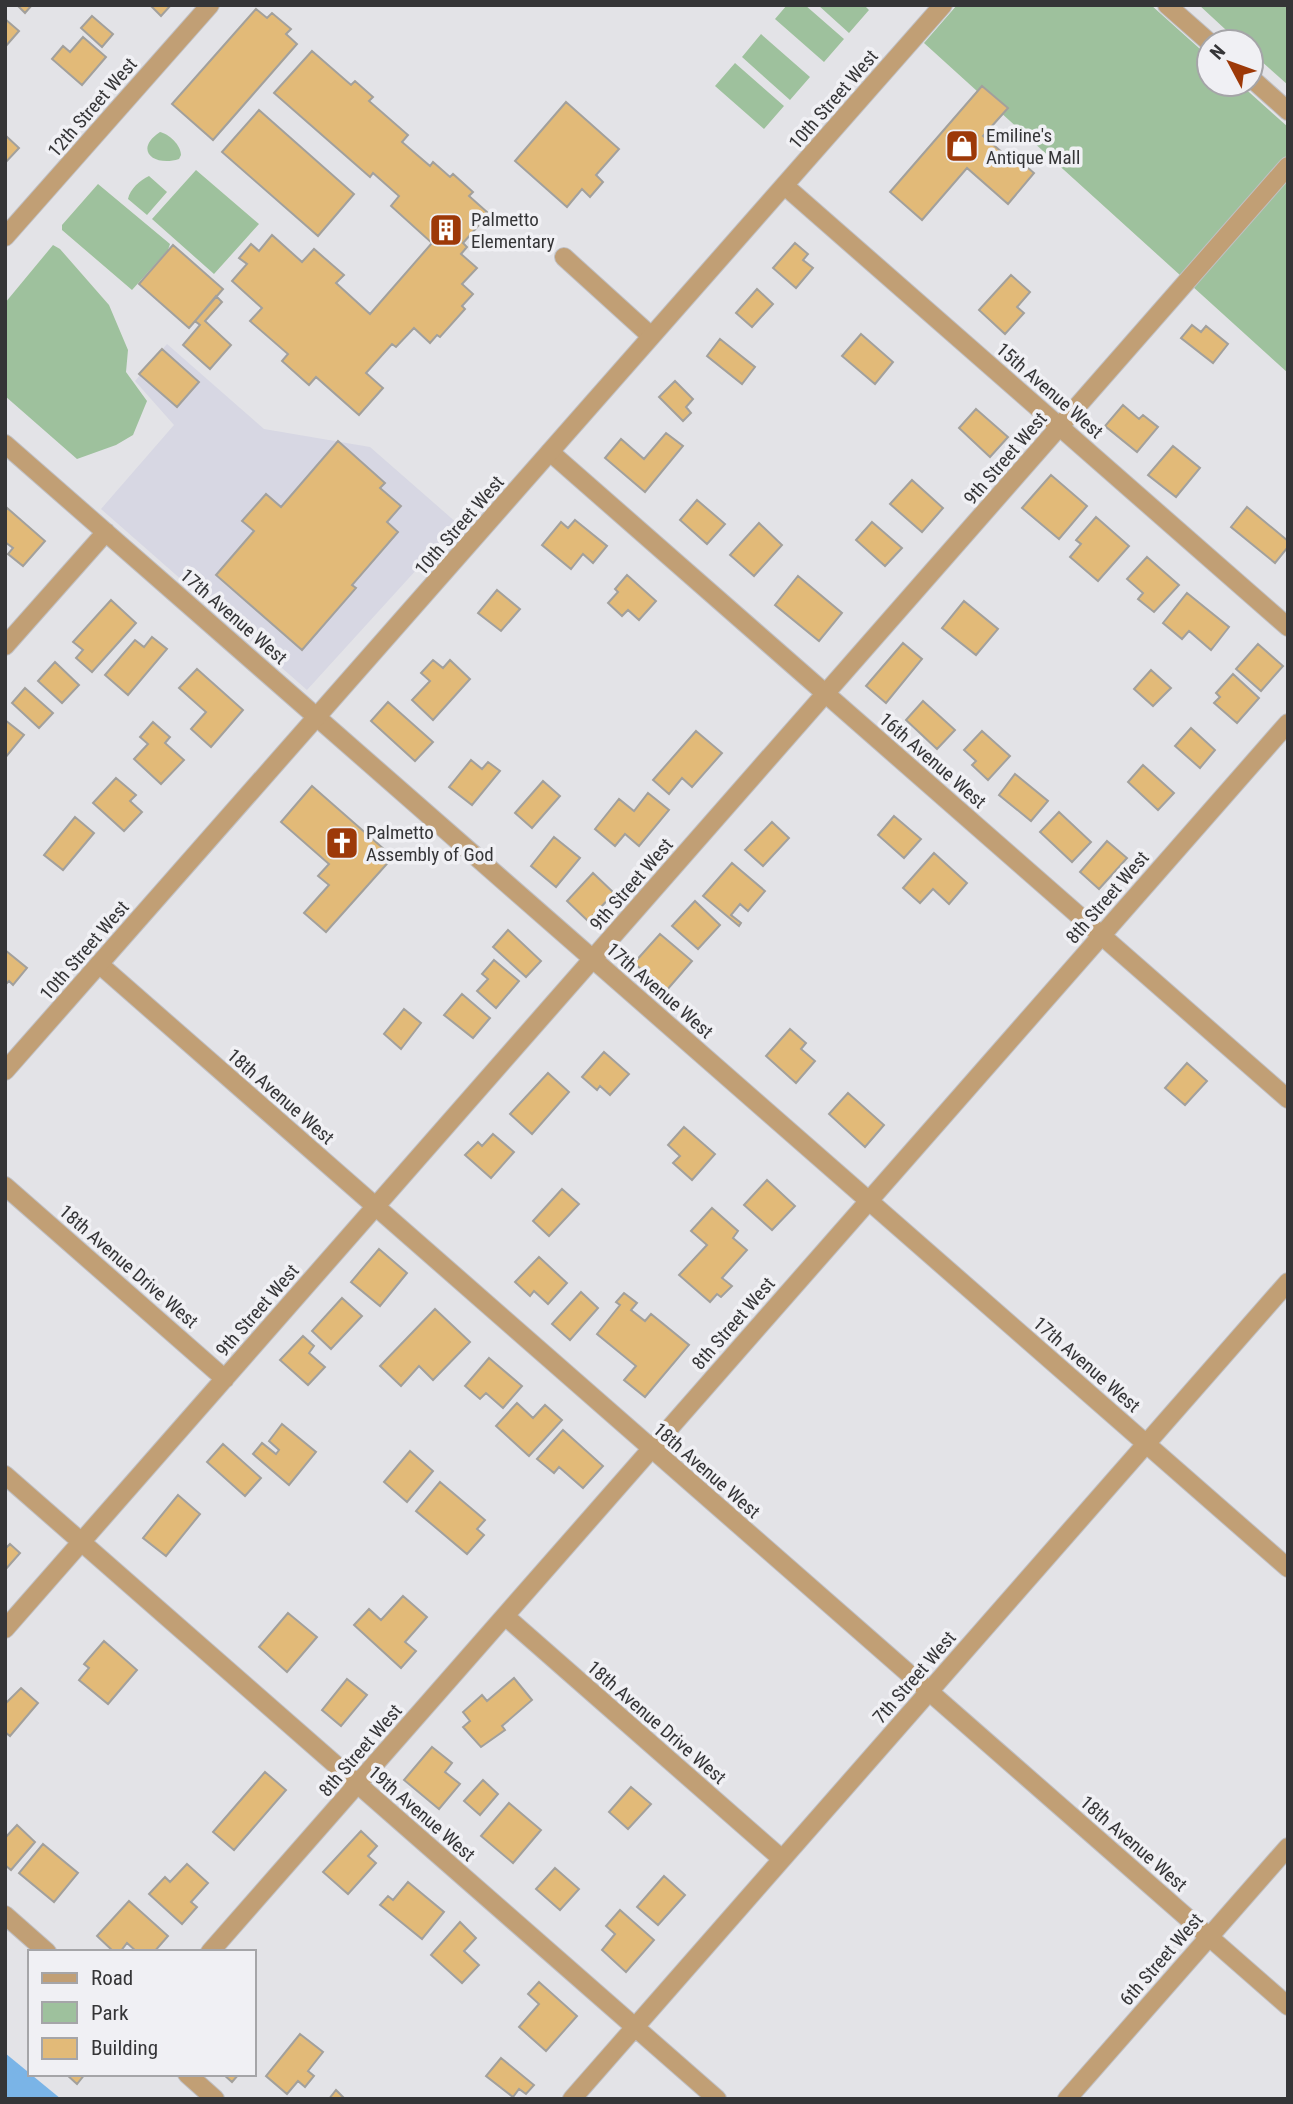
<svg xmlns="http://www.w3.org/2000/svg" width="1293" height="2104" viewBox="0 0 1293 2104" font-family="'Roboto Condensed',sans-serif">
  <rect width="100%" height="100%" fill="#e3e3e7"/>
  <path fill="#d7d7e3" d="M167,344L264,429L370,447L458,524L307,690L101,509L174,425L135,381Z"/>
  <path fill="#9ec19d" d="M787,5H805L844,39L824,62L775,19Z
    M818,5H864L869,10L849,33Z
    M957,5H1151L1209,57V84H1240L1288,127V373L924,43Z
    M1199,5H1288V85L1251,52V42H1239Z
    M761,34L810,77L790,100L742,57Z
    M735,63L784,106L764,129L715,86Z
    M160,132C169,134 181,145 181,155L179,159C154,167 133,150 160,132Z
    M196,170L259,224L214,274L152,219Z
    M149,176L167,192L147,215L128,199C130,189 140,180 149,176Z
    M98,184L170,244L168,250L132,290L62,230V225Z
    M53,245L60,249L109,305L128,350L126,372L147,401L133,435L116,445L77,459L5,396V303Z"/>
  <path fill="#7ab4e7" d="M5,2053L61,2099H5Z"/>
  <path fill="#e2ba78" stroke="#a2a09c" stroke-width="2" d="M17,5H32L25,13Z
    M150,5H171L161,16Z
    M256,9L267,18L272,13L291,29L286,34L297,44L213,140L172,104Z
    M92,16L113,34L102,47L81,28Z
    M5,19L19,31L5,47Z
    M83,37L106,57L82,85L52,59L63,46L70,52Z
    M312,51L351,85L355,81L373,97L369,101L408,135L402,142L430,166L433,162L450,177L453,174L473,192L469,196L487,212L476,223L479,225L463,243L467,247L461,254L477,268L462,284L473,294L462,306L465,309L440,337L437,335L430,343L414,328L396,347L392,344L366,373L383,388L359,415L316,377L309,385L282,361L288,354L250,321L262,308L232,281L247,264L239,258L251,244L259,251L272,235L302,262L314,249L344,275L336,283L370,314L432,243L391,206L399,196L373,173L370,177L274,93Z
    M982,86L1008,108L983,136L1010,159L1013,155L1034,173L1008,204L967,168L922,220L890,192Z
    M566,102L619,149L596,175L603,182L590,197L582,189L567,207L515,161Z
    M259,110L354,194L318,236L222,152Z
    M5,135L19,148L5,163Z
    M795,243L808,254L803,260L813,268L796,288L773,268Z
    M173,245L223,289L189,328L139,284Z
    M1011,275L1030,292L1017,307L1024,313L1005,334L979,310Z
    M757,289L773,304L752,327L736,313Z
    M216,296L222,302L205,321L231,345L210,369L183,345L200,325L195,321Z
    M1192,325L1201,332L1206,326L1228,344L1213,363L1181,338Z
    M861,334L893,362L875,384L842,356Z
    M720,339L755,367L742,384L707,356Z
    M162,349L199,382L177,407L139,374Z
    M675,381L693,399L686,407L691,413L683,421L659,397Z
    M1123,405L1139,419L1143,415L1158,427L1137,452L1105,426Z
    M976,409L1008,437L990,457L959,428Z
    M666,433L683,446L645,492L605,458L621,439L644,459Z
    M338,441L385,483L380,488L401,506L387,522L398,532L352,585L356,588L302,650L216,575L254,531L242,521L266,494L281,507Z
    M1173,446L1200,468L1176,497L1148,475Z
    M1051,475L1087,506L1059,539L1022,508Z
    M912,480L943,508L922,532L890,504Z
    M697,500L725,524L707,544L680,520Z
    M6,507L45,541L23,566L8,554L13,548L5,542Z
    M1247,507L1288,541V547L1275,563L1231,527Z
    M1096,517L1129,546L1098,581L1070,557L1081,544L1076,540Z
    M575,520L607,546L593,563L583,554L571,569L542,545L561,522L568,528Z
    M872,522L902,548L885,566L856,540Z
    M759,523L782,545L754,576L730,555Z
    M1147,557L1179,585L1154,612L1138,599L1143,593L1127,579Z
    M627,575L656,601L639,620L628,610L622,616L608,603L618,592L615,589Z
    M798,576L842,613L819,641L775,605Z
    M497,590L520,609L501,631L478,613Z
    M1187,593L1229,627L1211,650L1189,631L1182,639L1163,623Z
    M111,600L136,623L92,672L76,658L83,650L73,642Z
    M964,601L998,629L976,655L942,628Z
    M152,637L167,649L128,695L105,675L135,640L144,647Z
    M903,643L922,659L886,703L866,686Z
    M1258,644L1283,666L1261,691L1236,669Z
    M433,660L443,668L450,660L470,679L433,720L412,700L430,681L421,673Z
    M55,662L79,685L62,703L38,681Z
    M197,669L243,710L211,747L191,729L206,712L179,688Z
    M1151,670L1171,688L1153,706L1134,689Z
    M1233,674L1259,698L1237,723L1214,703L1220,697L1216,693Z
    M25,688L53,713L39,728L12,703Z
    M923,701L955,730L937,749L906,720Z
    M388,702L433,742L415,761L371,721Z
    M5,720L24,735L5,758Z
    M153,722L170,737L165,743L184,760L161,784L134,759L148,744L140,737Z
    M1191,728L1215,750L1200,768L1175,746Z
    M696,731L722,753L692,787L682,778L669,794L653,780Z
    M982,731L1010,756L988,780L972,765L976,761L964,750Z
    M471,760L482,769L488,762L500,771L472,805L449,787Z
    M1143,765L1174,793L1158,810L1128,782Z
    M1015,774L1048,801L1031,821L999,795Z
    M116,778L136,795L130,801L142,812L124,831L93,803Z
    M543,781L560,796L532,828L515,813Z
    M312,786L393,857L326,932L304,913L329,885L318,876L329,864L281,822Z
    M648,793L669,810L639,846L625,834L615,846L595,829L619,799L634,811Z
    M1059,812L1091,842L1072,862L1040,832Z
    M894,816L921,839L904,858L878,835Z
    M75,817L94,833L63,870L44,855Z
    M772,822L789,838L763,866L745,850Z
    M554,837L580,858L556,887L531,866Z
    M1107,841L1127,858L1099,889L1080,872Z
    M934,853L967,883L949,904L933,889L920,903L903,888Z
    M732,863L765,891L748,911L740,904L731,915L741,923L739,926L703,896Z
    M593,873L614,893L588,921L567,901Z
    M695,901L720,925L698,949L672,926Z
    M508,930L541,961L526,977L493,947Z
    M660,934L692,961L666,991L634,963Z
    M5,950L27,968L13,985L9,981L5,985Z
    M494,960L519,981L496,1008L477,991L488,979L482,974Z
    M462,994L490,1018L473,1038L444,1015Z
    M404,1009L421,1023L401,1049L384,1034Z
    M790,1029L806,1043L801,1049L815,1061L796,1083L766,1056Z
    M604,1052L629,1074L610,1095L600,1086L597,1090L582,1077Z
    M1187,1063L1207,1081L1185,1105L1165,1088Z
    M548,1073L569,1092L532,1134L510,1114Z
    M848,1093L884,1125L865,1147L829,1114Z
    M684,1127L715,1154L692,1180L673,1163L680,1156L668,1145Z
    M493,1134L514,1152L491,1178L465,1155L478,1142L482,1146Z
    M767,1180L795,1206L772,1230L744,1205Z
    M562,1189L579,1204L549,1236L533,1221Z
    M712,1208L738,1231L733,1238L747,1250L722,1278L732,1286L721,1297L717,1294L710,1302L679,1275L707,1245L691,1231Z
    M379,1249L407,1273L380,1306L351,1282Z
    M539,1257L567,1283L548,1304L534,1291L530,1296L515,1282Z
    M581,1292L598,1308L570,1340L552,1324Z
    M624,1293L637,1303L631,1310L645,1321L651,1314L689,1345L645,1397L624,1380L636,1366L597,1334L620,1305L616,1302Z
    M342,1298L362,1316L331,1349L312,1331Z
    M435,1309L470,1342L433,1380L419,1366L401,1386L380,1366Z
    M303,1336L314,1346L309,1353L325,1367L308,1385L280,1360Z
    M489,1358L522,1386L503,1408L486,1393L480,1399L465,1386Z
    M517,1403L533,1418L545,1405L562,1420L529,1456L496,1426Z
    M282,1424L316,1452L289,1485L253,1454L262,1443L276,1454L279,1450L269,1441Z
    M563,1430L603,1466L583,1488L559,1467L554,1473L537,1459Z
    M223,1444L261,1478L245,1496L207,1462Z
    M410,1451L433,1471L407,1502L384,1482Z
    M440,1482L485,1520L477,1529L484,1535L467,1554L416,1511Z
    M178,1495L200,1514L166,1556L143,1538Z
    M10,1544L20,1553L5,1570V1549Z
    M403,1596L427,1617L405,1642L416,1651L401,1668L354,1625L369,1609L381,1620Z
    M288,1613L317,1637L287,1672L259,1647Z
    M104,1641L137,1670L108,1704L79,1680L89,1668L84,1664Z
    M514,1678L532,1700L502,1726L505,1730L481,1747L463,1727L470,1721L463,1712L482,1695L487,1701Z
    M347,1679L367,1695L341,1726L322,1710Z
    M21,1688L38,1703L10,1736L5,1732V1704Z
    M432,1747L452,1763L445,1772L460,1784L439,1809L404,1780Z
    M265,1772L286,1790L234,1850L213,1832Z
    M483,1780L498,1794L480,1815L464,1801Z
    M631,1787L651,1804L628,1829L609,1812Z
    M509,1803L541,1830L513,1863L481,1836Z
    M17,1825L35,1842L11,1870L5,1865V1838Z
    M361,1831L377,1846L368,1856L376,1863L348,1894L323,1872Z
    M43,1844L78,1873L54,1902L19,1873Z
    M187,1864L208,1883L191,1902L197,1907L182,1924L149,1894L165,1877L170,1882Z
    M555,1868L579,1889L560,1910L536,1889Z
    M664,1876L685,1895L658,1925L637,1907Z
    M408,1882L444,1912L422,1939L380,1905L388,1896L393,1900Z
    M129,1901L168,1936L154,1952H137L127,1943L120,1952H114L97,1936Z
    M620,1910L654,1940L626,1972L602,1950L615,1934L606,1926Z
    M460,1922L476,1938L464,1951L479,1965L462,1983L431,1955Z
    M539,1982L577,2016L546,2051L519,2027L539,2004L528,1994Z
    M300,2034L323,2052L308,2071L314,2076L305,2087L298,2081L287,2094L266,2076Z
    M501,2058L534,2085L526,2094L519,2089L513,2097L486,2076Z
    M66,2074H85L77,2084Z
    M223,2074H239L232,2082Z
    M336,2090L345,2099H329Z"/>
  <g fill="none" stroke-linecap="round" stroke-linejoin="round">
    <defs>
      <path id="minor" d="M785,186L1288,627
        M5,237L210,5
        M564,257L651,336
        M5,444L1288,1568
        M550,452L1288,1099
        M5,646L106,532
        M99,964L1288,2006
        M5,1186L225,1379
        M5,1475L717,2099
        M505,1616L782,1859
        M5,1629L1288,166
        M5,1915L47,1952
        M210,1952L1288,723
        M187,2074L215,2099
        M572,2099L1288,1282
        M1067,2099L1288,1847"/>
      <path id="tertiary" d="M1167,5L1209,42
        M1251,78L1288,111
        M5,1071L943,5"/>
    </defs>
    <use href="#minor" stroke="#c0c0c4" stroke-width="20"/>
    <use href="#tertiary" stroke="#c0c0c4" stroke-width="20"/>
    <use href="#minor" stroke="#c19f75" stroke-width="18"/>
    <use href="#tertiary" stroke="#c19f75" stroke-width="18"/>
  </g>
  <defs>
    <symbol id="shop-square" viewBox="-11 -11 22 22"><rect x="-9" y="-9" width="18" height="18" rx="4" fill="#9d3908" stroke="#f0f0f4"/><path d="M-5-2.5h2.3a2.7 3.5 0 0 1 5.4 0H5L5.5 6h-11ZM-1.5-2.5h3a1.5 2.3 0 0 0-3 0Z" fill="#fff"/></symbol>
    <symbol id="building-square" viewBox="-11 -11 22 22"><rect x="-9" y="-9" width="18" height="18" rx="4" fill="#9d3908" stroke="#f0f0f4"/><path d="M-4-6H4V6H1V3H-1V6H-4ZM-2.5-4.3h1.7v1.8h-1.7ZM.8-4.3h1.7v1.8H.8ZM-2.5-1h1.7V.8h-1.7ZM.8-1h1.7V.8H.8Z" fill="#fff"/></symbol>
    <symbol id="church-square" viewBox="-11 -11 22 22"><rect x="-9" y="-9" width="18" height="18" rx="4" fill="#9d3908" stroke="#f0f0f4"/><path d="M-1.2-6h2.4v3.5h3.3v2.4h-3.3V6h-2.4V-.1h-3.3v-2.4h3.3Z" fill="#fff"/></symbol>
  </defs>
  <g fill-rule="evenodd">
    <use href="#shop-square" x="943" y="127" width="38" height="38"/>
    <use href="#building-square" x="427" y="211" width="38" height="38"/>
    <use href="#church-square" x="323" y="824" width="38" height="38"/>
  </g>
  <g text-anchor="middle" stroke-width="7" stroke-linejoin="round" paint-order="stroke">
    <g font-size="19" fill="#353537" stroke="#f0f0f4">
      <text transform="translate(833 99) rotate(-49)" y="7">10th Street West</text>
      <text transform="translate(92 107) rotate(-49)" y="7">12th Street West</text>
      <text transform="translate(1050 390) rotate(41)" y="7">15th Avenue West</text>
      <text transform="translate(1005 458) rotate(-49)" y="7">9th Street West</text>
      <text transform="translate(459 525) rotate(-49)" y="7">10th Street West</text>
      <text transform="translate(234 616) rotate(41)" y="7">17th Avenue West</text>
      <text transform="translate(933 760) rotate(41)" y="7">16th Avenue West</text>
      <text transform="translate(631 884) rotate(-49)" y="7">9th Street West</text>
      <text transform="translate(1107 897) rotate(-49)" y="7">8th Street West</text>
      <text transform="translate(84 950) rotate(-49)" y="7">10th Street West</text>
      <text transform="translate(660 990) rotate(41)" y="7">17th Avenue West</text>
      <text transform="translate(281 1096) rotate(41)" y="7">18th Avenue West</text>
      <text transform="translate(129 1266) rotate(41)" y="7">18th Avenue Drive West</text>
      <text transform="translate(257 1310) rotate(-49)" y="7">9th Street West</text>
      <text transform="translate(733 1323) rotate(-49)" y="7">8th Street West</text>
      <text transform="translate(1087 1364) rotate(41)" y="7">17th Avenue West</text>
      <text transform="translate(707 1470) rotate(41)" y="7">18th Avenue West</text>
      <text transform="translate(914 1677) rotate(-49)" y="7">7th Street West</text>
      <text transform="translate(657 1722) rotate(41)" y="7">18th Avenue Drive West</text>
      <text transform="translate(360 1750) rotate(-49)" y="7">8th Street West</text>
      <text transform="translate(422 1813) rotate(41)" y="7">19th Avenue West</text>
      <text transform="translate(1134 1843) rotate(41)" y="7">18th Avenue West</text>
      <text transform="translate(1161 1959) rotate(-49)" y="7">6th Street West</text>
    </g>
    <g font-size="19" fill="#353537" stroke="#f0f0f4" text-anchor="start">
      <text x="986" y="142">Emiline's<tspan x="986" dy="22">Antique Mall</tspan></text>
      <text x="471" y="226">Palmetto<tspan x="471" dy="22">Elementary</tspan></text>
      <text x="366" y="839">Palmetto<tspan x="366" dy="22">Assembly of God</tspan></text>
    </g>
  </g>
  <rect width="1293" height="2104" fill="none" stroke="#353537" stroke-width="14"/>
  <rect x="28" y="1950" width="228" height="126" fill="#f0f0f4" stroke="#a5a5a8" stroke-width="2"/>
  <rect x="42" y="1973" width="35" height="10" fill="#c19f75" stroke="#a5a5a8" stroke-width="2"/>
  <text x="91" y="1985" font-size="21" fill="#353537">Road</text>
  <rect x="42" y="2002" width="35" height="21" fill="#9ec19d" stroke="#a5a5a8" stroke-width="2"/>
  <text x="91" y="2020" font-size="21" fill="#353537">Park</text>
  <rect x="42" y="2038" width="35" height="21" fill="#e2ba78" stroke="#a5a5a8" stroke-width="2"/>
  <text x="91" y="2055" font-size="21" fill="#353537">Building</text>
  <g transform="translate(1230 63) rotate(311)"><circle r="33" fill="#f0f0f4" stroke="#a5a5a8" stroke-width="2"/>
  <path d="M0-5L12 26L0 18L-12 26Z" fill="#9d3908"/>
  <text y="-10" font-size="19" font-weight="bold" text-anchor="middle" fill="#353537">N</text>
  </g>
</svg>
